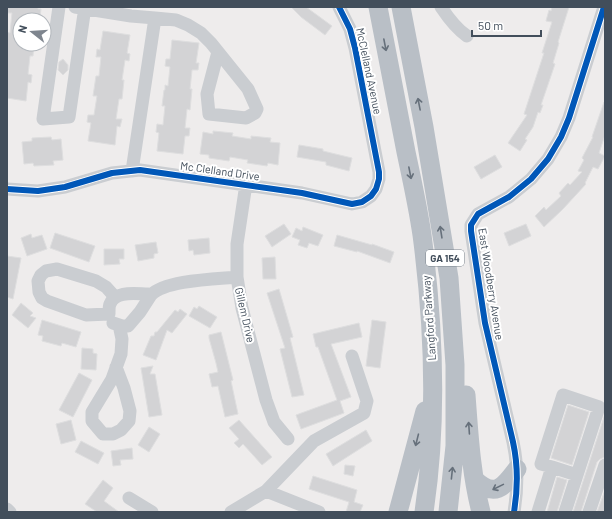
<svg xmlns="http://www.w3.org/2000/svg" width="612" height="519" viewBox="0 0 612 519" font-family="Barlow,sans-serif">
  <rect width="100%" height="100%" fill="#eeecec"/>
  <path fill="#d3d3d5" stroke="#dededf" d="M7,7H38V9H41L40,17H36L35,20H20V44H34L33,56H30L28,74L32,75L31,83L28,82L26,101L7,98V32L10,33L12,13H7Z
    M291,7H306L332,26L325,35L301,17Z
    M552,7H569L558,42L559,43L553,63L555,64L541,105H543L540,113L538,112L533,127L525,139L527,140L520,151L508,143L527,115L524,114L544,53H542L552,22L546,21L549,10L551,11Z
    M103,31L130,35L127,53L130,54L129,61L125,60L122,80H124L122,99H119L116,119H122L120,127L117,126L115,145L88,141L91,123L87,122L88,115H94L97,96H93L96,76H99L101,57H96L97,49L100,50Z
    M172,40L199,43L196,63H199L198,70H192L190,89H192L190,110L187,109L185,128H190L189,136H185L183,154L157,151L159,133L156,132L157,124L163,125L165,106H162L164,90H165V85L168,86L170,67L165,66L166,59H170Z
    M63,59L68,65V70L63,75L58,70L59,62Z
    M604,102H605V135L599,153L605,156L598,169L593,167L585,183L586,184L563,209L544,227L535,216L544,207L546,210L561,196L559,193L568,183L570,185L582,172L578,171L584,160L582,158L593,137H592Z
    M213,131L233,133L232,136L251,139V136L271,138L270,142L280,143L278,165L268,163L267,166L247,163L248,160L230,157L229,161L209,158V155L200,154L203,132L213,134Z
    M51,137L52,140L61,139L63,160L53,161L54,165L34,166L33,163L24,164L22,142L32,141V138Z
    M299,145L323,149V151L352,158L349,171L326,165V162L297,157Z
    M495,155L502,167L481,179L474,167Z
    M284,224L291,234L272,247L265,236Z
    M526,224L531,236L509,246L504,233Z
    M303,227L323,235L318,246L309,243L307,248L298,245L300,240L292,237L296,228L302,231Z
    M55,233L95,246L89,262L50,248Z
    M31,234L32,238L42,235L47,249L27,256L21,238Z
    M337,235L372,245V244L394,252L390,263L357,251V252L334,246Z
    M209,238L210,253L194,255L193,250L189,251L188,240Z
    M156,242L158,253L154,254V258L138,261L135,245Z
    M104,249H124V259H119L120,264L104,265Z
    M7,256L21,258L13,299L7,297Z
    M275,257L276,279H263L262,258Z
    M279,289L293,337L290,338L304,395L292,397L280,349L285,348L267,293Z
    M21,303L33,313L30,316L36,318L28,328L12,315Z
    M199,306L217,317L210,328L189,316L194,307L197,309Z
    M180,309L187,314L172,333L167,330L156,360L143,355L151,336H154L155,332H157L175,310L178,312Z
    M42,320L81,332L76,347L62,343L61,346L42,341L43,336L38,335Z
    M372,320L386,322L380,368L366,366Z
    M359,323L362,337L331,344L351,397L340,401L344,413L301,429L296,415L337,400L318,347H316L313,334Z
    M221,332L233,380L231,381L238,414L225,417L218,386L212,387L209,374L218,372L216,363L209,338V335Z
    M82,348L93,349V353L97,354L96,370L81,369Z
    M153,366L150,374H155L162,415L149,417L141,368Z
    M79,373L92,380L73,417L59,410Z
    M568,405L589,412L572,465L551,458Z
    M605,414V457L600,459L597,462L581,512H573Z
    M71,420L76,440L61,444L56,424Z
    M239,420L272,457L262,465L243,444L239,448L234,443L239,439L229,428Z
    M149,427L160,434L149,452L138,445Z
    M366,430L372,441L333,466L326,454Z
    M81,441L104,453L98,464L75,452Z
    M132,448L133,459L120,460L121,465L113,466L111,451Z
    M345,465L355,466L353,476L344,474Z
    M313,476L357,490L354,502L363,505L360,512H346L349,502L309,489Z
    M557,477L567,480L557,512H547Z
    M103,480L113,488L104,501L119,512H97L85,504Z
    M605,490V512H597Z"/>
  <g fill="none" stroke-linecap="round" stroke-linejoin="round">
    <path stroke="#cacdd1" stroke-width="13" d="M59,7L43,119L69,117L85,7
      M75,7L131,16L155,18
      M441,7C447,16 458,30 467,36
      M132,171L155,18L176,20L188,25L201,33L211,43L248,89L257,109L255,113L246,118L209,114L207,94L218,52
      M246,184L237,244V277L242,308L266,400L274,422L288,439
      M7,189L38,191L65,187L112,173L140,170L302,193L352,204L362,202L371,196L376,189L379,179V172L355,48L350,29L339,7
      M115,297L106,287L96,281L57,269L46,271L41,275L38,281L39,292L42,298L47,301L86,315L109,314C109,311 109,306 110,304C115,290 137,294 148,294L151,295C165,280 216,279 237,277
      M113,323L122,326H128L140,312L151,295
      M116,367L124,388L130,411L129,421L121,430L113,434H103L92,421V412L112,379L121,354L122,339L119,325
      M552,467L577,475
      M266,491L319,512
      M129,498L152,512
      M7,509L10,512
      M231,512L266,491L314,441L364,413L367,401L352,356
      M514,512C518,488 518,465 513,442L485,323L471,231V225L478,214L509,197L531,179L548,159L561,137L569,118L604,7
      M538,512L552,467L541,464L563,395L599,407L565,512
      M589,512L605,465"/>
    <path stroke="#b9bfc6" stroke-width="19" d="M378,7C387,55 397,104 406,152C412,180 418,207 422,235C434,327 438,420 424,512
      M401,7L424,127L449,278L455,365V446L448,512
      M466,395C469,434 471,474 481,512
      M475,480C496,499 504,486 517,469
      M398,512L401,501L425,411"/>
    <defs>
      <path id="cycleway" d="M7,189L38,191L65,187L112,173L140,170L302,193L352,204L362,202L371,196L376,189L379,179V172L355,48L350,29L339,7
        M514,512C518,488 518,465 513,442L485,323L471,231V225L478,214L509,197L531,179L548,159L561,137L569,118L604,7"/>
    </defs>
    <use href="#cycleway" stroke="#fff" stroke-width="8"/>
    <use href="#cycleway" stroke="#0057b8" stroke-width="6"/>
  </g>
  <defs><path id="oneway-shaft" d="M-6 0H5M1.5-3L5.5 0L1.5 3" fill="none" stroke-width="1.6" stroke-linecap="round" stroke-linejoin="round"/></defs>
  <g stroke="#66707b">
    <use href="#oneway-shaft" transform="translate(385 45) rotate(79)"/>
    <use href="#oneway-shaft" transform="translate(419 104) rotate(-101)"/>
    <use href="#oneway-shaft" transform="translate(410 173) rotate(79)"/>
    <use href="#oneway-shaft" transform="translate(441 232) rotate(-99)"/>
    <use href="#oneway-shaft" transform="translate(469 428) rotate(-94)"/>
    <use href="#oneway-shaft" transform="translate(417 440) rotate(104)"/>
    <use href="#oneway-shaft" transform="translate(452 473) rotate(-84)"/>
    <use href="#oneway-shaft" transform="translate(498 487) rotate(154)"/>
  </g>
  <g text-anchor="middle" stroke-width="4" stroke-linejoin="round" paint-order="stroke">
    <rect fill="#fff" stroke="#7b838c" stroke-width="1" x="426" y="250" width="38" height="16" rx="3"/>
    <g font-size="10" font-weight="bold" fill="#424e5b">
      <text x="445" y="262">GA 154</text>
    </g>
    <g font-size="11" fill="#424e5b" stroke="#fff">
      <text transform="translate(369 71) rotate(78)" y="4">McClelland Avenue</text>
      <text transform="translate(220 171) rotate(8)" y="4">Mc Clelland Drive</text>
      <text transform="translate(491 284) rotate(81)" y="4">East Woodberry Avenue</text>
      <text transform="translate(245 315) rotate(77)" y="4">Gillem Drive</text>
      <text transform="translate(429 318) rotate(-94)" y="4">Langford Parkway</text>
    </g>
  </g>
  <rect width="612" height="519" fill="none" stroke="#424e5b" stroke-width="16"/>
  <g transform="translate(32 32) rotate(287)"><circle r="19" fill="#ffffff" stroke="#b3b8bd"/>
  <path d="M0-3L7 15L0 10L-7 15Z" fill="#7e858e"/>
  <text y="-6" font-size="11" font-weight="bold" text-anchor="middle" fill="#424e5b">N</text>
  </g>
  <path d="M472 30v6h69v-6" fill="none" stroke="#424e5b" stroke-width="2"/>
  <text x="478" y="30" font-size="12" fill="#424e5b" stroke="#ffffff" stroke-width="3" paint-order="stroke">50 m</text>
</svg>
